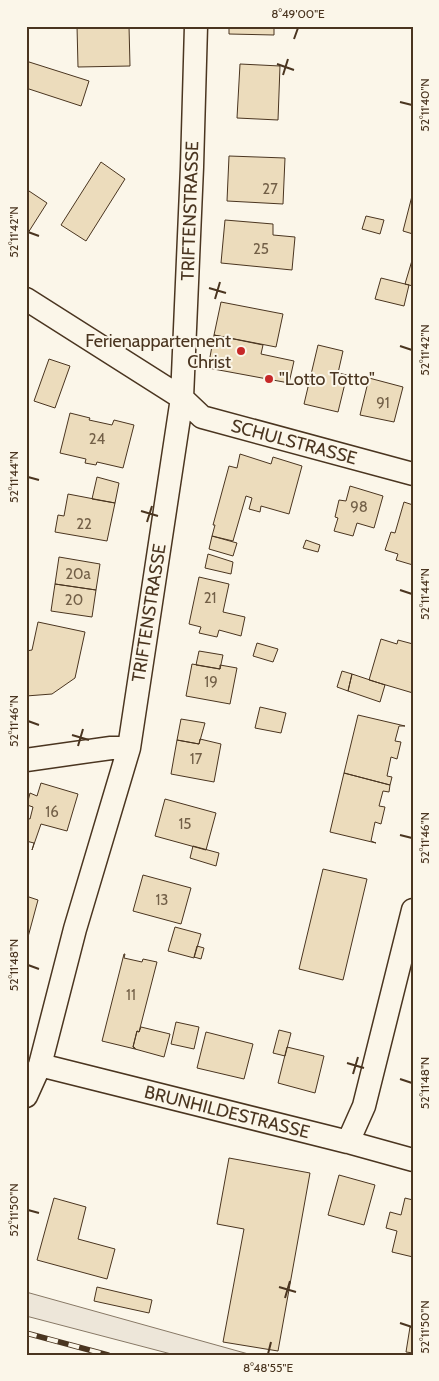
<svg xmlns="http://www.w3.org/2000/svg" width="439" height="1381" viewBox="0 0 439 1381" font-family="Cabin,sans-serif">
  <rect width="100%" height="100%" fill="#fbf6e9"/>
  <path fill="#ede6d9" stroke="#887966" d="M26,1292L252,1355H175L26,1316Z"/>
  <path fill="#ecdcbc" stroke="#4a3520" d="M77,26H129L130,66L78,67Z
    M229,26H274V35L229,34Z
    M26,61L89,81L81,106L26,88Z
    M240,64L280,66L278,120L237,118Z
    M229,156L285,158L283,204L227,201Z
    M101,162L125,179L86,241L61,225Z
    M26,189L47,203L26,236Z
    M413,192V234L403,231Z
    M366,216L384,220L380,234L362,229Z
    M225,220L273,224V235L295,237L292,270L221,263Z
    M413,257V286L405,284Z
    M381,278L409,285L404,306L375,299Z
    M221,302L283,314L276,347L214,335Z
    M214,335L263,345L261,354L294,361L289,383L208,368Z
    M318,345L343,351L338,373L347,375L338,412L304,404Z
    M49,359L70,366L55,408L34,401Z
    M369,378L403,387L394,422L360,415Z
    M70,413L90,418L89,420L112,425L114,420L134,425L123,468L97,462L96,465L85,463L86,459L60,453Z
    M240,454L271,464L273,457L302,466L289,514L261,506L260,512L249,509L252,498L246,496L233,541L212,536L215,525H213L229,466L237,468Z
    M97,477L119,483L115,503L92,499Z
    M350,486L383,496L374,528L357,523L353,536L334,531L338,518L335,517L339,500L346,501Z
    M68,494L115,503L107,541L55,532L58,515L64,516Z
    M404,502L413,505V565L396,560L398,554L385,550L391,532L395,533Z
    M212,536L237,543L233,556L209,549Z
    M306,540L320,545L318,552L303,548Z
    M208,554L233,562L231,574L205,568Z
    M59,557L100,564L96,590L55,584Z
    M199,577L229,584L223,612L245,617L241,636L219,630L217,637L199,633L201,627L189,624Z
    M55,584L96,590L92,617L51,611Z
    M38,622L85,632L75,678L52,694L26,696V651L32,650Z
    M381,639L397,644L398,640L413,644V693L369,680Z
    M257,643L278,649L273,662L253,656Z
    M199,651L223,655L220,669L196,665Z
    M192,664L220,669V665L237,668L230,704L186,696Z
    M342,671L352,674L348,691L337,687Z
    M352,674L385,685L380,702L348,691Z
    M260,707L286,713L281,733L255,728Z
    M358,715L405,726H399L395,741L401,742L397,759L391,757L387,776L392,777L390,785L344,773Z
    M181,719L205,723L199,744L177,740Z
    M200,739L221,744L214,782L171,774L177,740L199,744Z
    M344,773L390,785L389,792L383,791L379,806L385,807L381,824L375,822L371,841L376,843L330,832Z
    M41,783L78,794L67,831L41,824L32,850L34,843L26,841V818L30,819L33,807L27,805L30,793L37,796Z
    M165,799L216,813L206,850L155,836Z
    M193,846L219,853L216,866L190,858Z
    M323,869L367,879L343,980L299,969Z
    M143,875L191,888L181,924L133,911Z
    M26,896L38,900L28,937H26Z
    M175,927L201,934L194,958L168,951Z
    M197,946L204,948L201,959L194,957Z
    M124,954H125L124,958L142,962L143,959L157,962L139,1032L137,1031L133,1047L135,1048V1049L102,1041Z
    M176,1022L199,1027L194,1049L171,1044Z
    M141,1027L170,1034L164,1057L135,1049V1048L133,1047L137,1031L139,1032Z
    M279,1030L291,1033L285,1056L273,1053Z
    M206,1032L253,1044L244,1079L197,1068Z
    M287,1047L324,1056L315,1093L278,1083Z
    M229,1158L310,1173L278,1351L223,1342L244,1229L217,1224Z
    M339,1175L375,1185L364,1225L328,1215Z
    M54,1198L86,1207L78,1239L115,1249L107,1279L37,1260Z
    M405,1198L413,1200V1257L392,1252L397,1231L386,1228L390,1212L401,1215Z
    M97,1287L152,1300L149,1313L94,1301Z
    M410,1327L413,1328V1353L406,1352Z"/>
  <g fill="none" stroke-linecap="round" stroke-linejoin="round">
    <defs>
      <path id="minor" d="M26,299L182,398L202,417L413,474
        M26,760L111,748H129
        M40,1065L348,1142L413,1160
        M26,1096L40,1065L75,929L129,748L182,398L192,167L196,26
        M348,1142L364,1106L413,910"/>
    </defs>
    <use href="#minor" stroke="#4a3520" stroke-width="25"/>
    <use href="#minor" stroke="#fbf6e9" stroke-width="22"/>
    <defs>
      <path id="rail" d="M26,1333L108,1355"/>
    </defs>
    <use href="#rail" stroke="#4a3520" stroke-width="5.5"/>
    <use href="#rail" stroke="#fbf6e9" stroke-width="4" stroke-dasharray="11" stroke-linecap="butt"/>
  </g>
  <path fill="none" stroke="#4a3520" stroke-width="2" d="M294,39L298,28M277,64L294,70M283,75L288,59M400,102L412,105M28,232L39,236M209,288L226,293M215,299L220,282M400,346L412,350M28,477L39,480M141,511L158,516M147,522L152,506M400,590L412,594M28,721L39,725M72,735L89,740M78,746L83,729M400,835L412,838M28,965L39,969M347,1063L364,1068M353,1074L358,1057M400,1079L412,1083M28,1210L39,1213M279,1287L296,1292M285,1298L290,1281M400,1323L412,1327M268,1354L271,1342"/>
  <g fill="#c62828" stroke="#fbf6e9" stroke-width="2">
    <circle cx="241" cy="351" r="5"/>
    <circle cx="269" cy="379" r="5"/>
  </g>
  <g text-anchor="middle" stroke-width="4" stroke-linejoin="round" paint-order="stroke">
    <g font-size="15" fill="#725f47">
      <text x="270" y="194">27</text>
      <text x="261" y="254">25</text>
      <text x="383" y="408">91</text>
      <text x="97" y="444">24</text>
      <text x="359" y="512">98</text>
      <text x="84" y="529">22</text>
      <text x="78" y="579">20a</text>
      <text x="210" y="603">21</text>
      <text x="74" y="605">20</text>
      <text x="211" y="687">19</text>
      <text x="196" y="764">17</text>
      <text x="52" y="817">16</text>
      <text x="185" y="829">15</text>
      <text x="162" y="905">13</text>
      <text x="131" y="1000">11</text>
    </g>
    <g font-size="18" fill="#4a3520" stroke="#fbf6e9">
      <text transform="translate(190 211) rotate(-88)" y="6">TRIFTENSTRASSE</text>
      <text transform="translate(294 442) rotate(15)" y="6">SCHULSTRASSE</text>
      <text transform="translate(149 613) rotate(-81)" y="6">TRIFTENSTRASSE</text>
      <text transform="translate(227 1112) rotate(14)" y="6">BRUNHILDESTRASSE</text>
    </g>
    <g font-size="18" fill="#4a3520" stroke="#fbf6e9" text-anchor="end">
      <text x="231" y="347">Ferienappartement<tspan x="231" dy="21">Christ</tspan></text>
      <text x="279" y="385" text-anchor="start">"Lotto Totto"</text>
    </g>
  </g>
  <rect width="439" height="1381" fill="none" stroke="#fbf6e9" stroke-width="55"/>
  <rect x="28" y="28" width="384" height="1326" fill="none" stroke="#4a3520" stroke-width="2"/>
  <g font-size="12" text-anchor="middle" fill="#4a3520">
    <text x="298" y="18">8°49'00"E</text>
    <text transform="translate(425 105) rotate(-90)" y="4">52°11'40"N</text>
    <text transform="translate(14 232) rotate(-90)" y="4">52°11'42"N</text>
    <text transform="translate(425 350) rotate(-90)" y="4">52°11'42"N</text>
    <text transform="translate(14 477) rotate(-90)" y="4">52°11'44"N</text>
    <text transform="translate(425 594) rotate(-90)" y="4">52°11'44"N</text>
    <text transform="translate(14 721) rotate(-90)" y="4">52°11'46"N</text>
    <text transform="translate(425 838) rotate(-90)" y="4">52°11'46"N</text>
    <text transform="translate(14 965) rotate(-90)" y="4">52°11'48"N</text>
    <text transform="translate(425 1083) rotate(-90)" y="4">52°11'48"N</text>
    <text transform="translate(14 1210) rotate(-90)" y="4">52°11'50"N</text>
    <text transform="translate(425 1327) rotate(-90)" y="4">52°11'50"N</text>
    <text x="268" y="1372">8°48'55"E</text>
  </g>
</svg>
